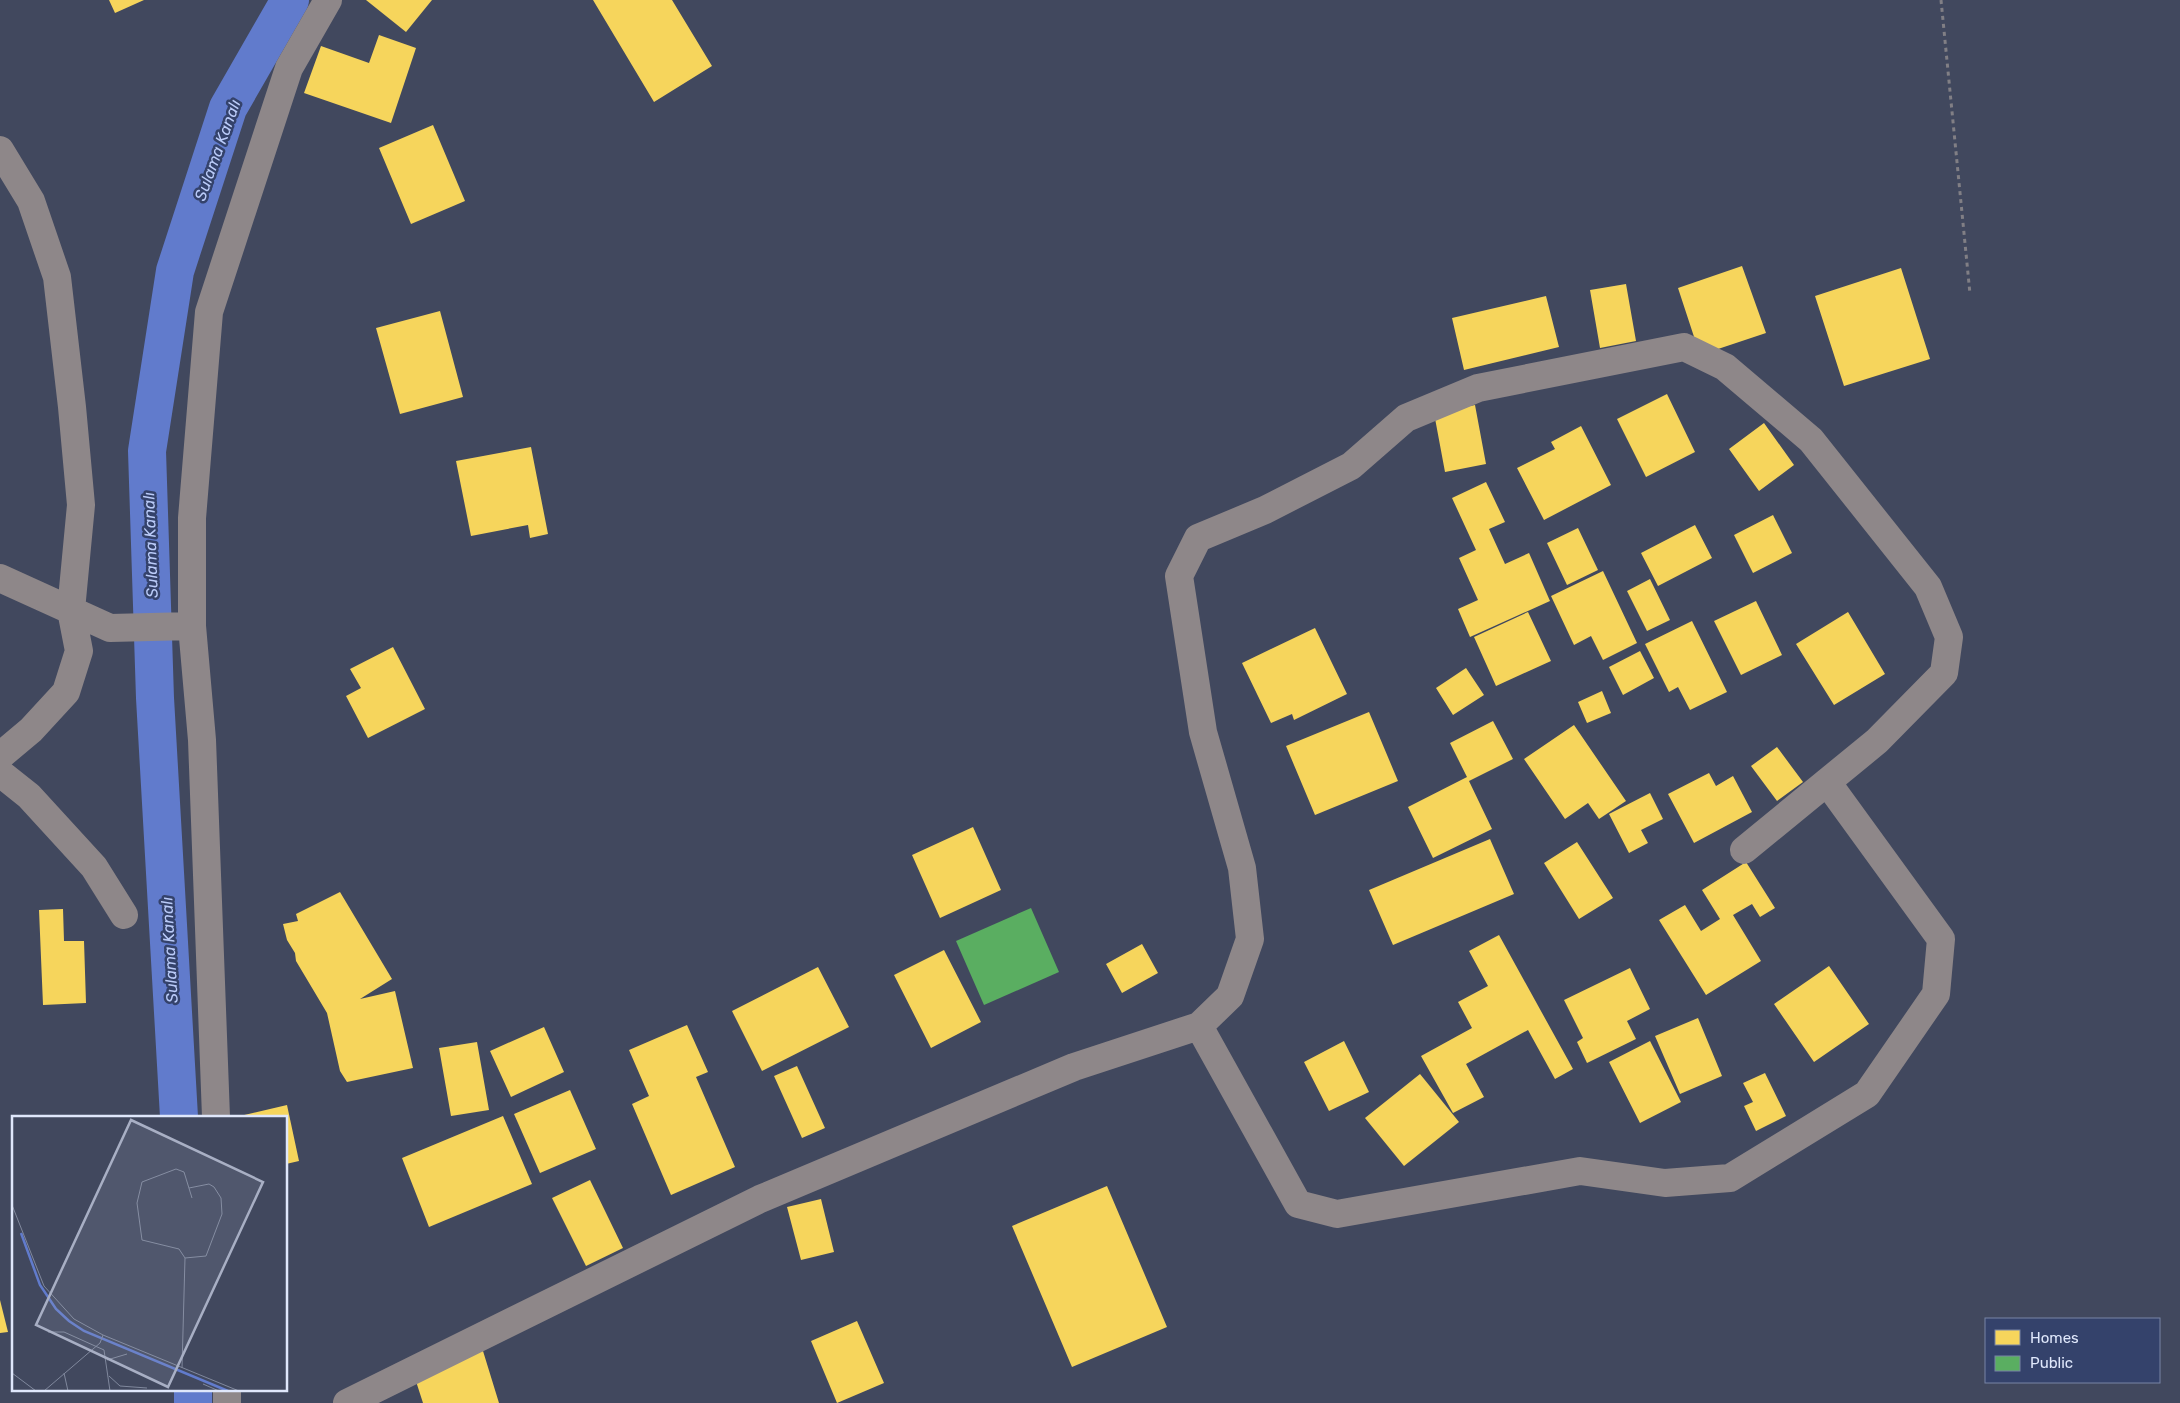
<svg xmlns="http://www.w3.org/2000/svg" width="2180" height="1403" viewBox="0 0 2180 1403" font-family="Rubik,sans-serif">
  <rect width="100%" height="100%" fill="#41485e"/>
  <path fill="#f6d55c" d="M109,0H144L115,13Z
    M366,0H432L406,32Z
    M593,0H672L712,66L654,102Z
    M379,35L416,48L391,123L304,93L321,46L369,63Z
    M433,125L465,201L411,224L379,148Z
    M1742,266L1766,333L1700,355L1678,288Z
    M1901,268L1930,359L1844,386L1815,296Z
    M1626,284L1636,341L1600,348L1590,290Z
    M1546,296L1559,347L1464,370L1452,318Z
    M440,311L463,397L400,414L376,328Z
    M1667,394L1695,452L1646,477L1617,419Z
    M1475,405L1486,464L1445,472L1434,413Z
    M1764,423L1794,465L1759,491L1729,449Z
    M1581,426L1611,485L1544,520L1517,468L1555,449L1551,442Z
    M531,447L548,534L530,538L528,525L471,536L456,461Z
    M1486,482L1505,522L1489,529L1505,564L1529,553L1550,601L1470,637L1458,609L1478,600L1459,558L1476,550L1452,498Z
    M1773,515L1792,553L1753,573L1734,535Z
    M1695,525L1712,558L1658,586L1641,553Z
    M1578,528L1598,570L1567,585L1547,543Z
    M1603,571L1637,643L1603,660L1591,636L1574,645L1551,596Z
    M1650,579L1670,620L1647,631L1627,591Z
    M1756,601L1782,655L1741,675L1714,621Z
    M1528,612L1551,661L1496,686L1474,637Z
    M1848,612L1885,674L1834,705L1796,644Z
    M1692,621L1727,692L1690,710L1678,687L1669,692L1645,644Z
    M1315,628L1347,694L1294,720L1292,714L1271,723L1242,663Z
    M393,647L425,709L368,738L346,696L361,688L350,669Z
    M1640,651L1654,678L1623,695L1609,667Z
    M1466,668L1484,695L1453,715L1436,688Z
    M1602,691L1611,713L1587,723L1578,702Z
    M1369,712L1398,781L1315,815L1286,746Z
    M1493,721L1513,759L1469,781L1492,829L1433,858L1408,807L1467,777L1450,743Z
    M1574,725L1626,801L1599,819L1588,803L1565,819L1524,759Z
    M1777,747L1803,782L1777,801L1751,766Z
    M1709,773L1716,786L1733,776L1752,812L1694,843L1668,794Z
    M1650,793L1663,819L1641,830L1648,843L1629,853L1609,814Z
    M973,827L1001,890L940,918L912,855Z
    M1490,839L1514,894L1393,945L1369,890Z
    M1577,842L1613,898L1579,919L1544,863Z
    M1746,862L1775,908L1760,917L1752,904L1733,915L1761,961L1706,995L1659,920L1685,905L1701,931L1720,919L1702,890Z
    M340,892L392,979L360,999L395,991L413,1068L347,1082L340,1071L327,1013L296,961L295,953L287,940L283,924L298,921L296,914Z
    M63,909L64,941H84L86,1003L43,1005L39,910Z
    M1499,935L1573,1069L1555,1079L1528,1030L1466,1064L1484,1097L1453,1113L1421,1056L1472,1028L1458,1002L1488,986L1469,951Z
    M1142,944L1158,973L1122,993L1106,964Z
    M944,950L981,1022L931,1048L894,975Z
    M1829,966L1869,1024L1814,1062L1774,1004Z
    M818,967L849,1027L762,1071L732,1011Z
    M1630,968L1650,1009L1627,1021L1636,1039L1587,1063L1577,1042L1583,1038L1564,1000Z
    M1698,1018L1722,1076L1680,1094L1655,1036Z
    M687,1025L708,1072L696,1077L735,1167L671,1195L632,1104L649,1096L629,1050Z
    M544,1027L564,1072L511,1097L490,1051Z
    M1344,1041L1369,1092L1329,1111L1304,1062Z
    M1650,1041L1681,1102L1640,1123L1609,1062Z
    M477,1042L489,1110L451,1116L439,1048Z
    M797,1066L825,1128L802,1138L774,1076Z
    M1765,1073L1786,1116L1756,1131L1744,1106L1753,1102L1743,1083Z
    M1420,1074L1459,1122L1404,1166L1365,1118Z
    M570,1090L596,1149L540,1173L514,1114Z
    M287,1105L299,1161L286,1164V1117L240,1116Z
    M503,1116L532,1184L429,1227L402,1158Z
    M590,1180L623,1248L586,1266L552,1198Z
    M1107,1186L1167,1327L1072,1367L1012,1226Z
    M821,1199L834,1252L801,1260L787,1207Z
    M0,1300L8,1332L0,1333Z
    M857,1321L884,1383L837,1403L811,1341Z
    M483,1351L499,1403H423L413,1372Z"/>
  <path fill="#5aae61" d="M1031,908L1059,972L984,1005L956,941Z"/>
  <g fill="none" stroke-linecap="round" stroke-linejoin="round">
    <path stroke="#617bcc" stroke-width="38" d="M179,1117L155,698L147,451L175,271L228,108L290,0
      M193,1389V1403"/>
    <path stroke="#817f85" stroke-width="3" stroke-dasharray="4 4" stroke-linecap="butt" d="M1941,0L1970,294"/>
    <path stroke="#8e8789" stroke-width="28" d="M0,150L31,201L57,277L72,407L81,505L71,610L79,651L66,692L31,730L0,756
      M0,578L110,628L192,626
      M0,773L29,796L94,867L124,915
      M1199,1026L1298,1204L1337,1214L1580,1171L1665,1183L1730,1178L1867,1094L1936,994L1941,939L1827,782
      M216,1117L202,740L192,626V518L209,312L289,68L328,0
      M227,1389V1403
      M347,1403L760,1199L1074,1067L1199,1026L1230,996L1250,939L1242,868L1203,732L1179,576L1198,538L1265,510L1351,466L1406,418L1478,388L1684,347L1725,367L1811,440L1928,587L1949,637L1944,673L1877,741L1744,850"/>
  </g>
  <g text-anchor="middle" stroke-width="5" stroke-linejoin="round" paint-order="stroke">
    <g font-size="16" font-style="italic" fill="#bacbf9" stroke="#34426b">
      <text transform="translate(217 150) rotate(-70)" y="6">Sulama Kanalı</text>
      <text transform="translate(150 545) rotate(-92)" y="6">Sulama Kanalı</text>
      <text transform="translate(169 950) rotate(-93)" y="6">Sulama Kanalı</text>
    </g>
  </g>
  <g transform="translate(12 1116)">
    <rect width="275" height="275" fill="#41485e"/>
    <path fill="none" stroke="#617bcc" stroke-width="2.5" d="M9,117L28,169L44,193L57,205L72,215L216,275"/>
    <path fill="none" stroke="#80889d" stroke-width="1" d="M0,89L32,170L62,203L91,219L227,275M173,142L194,140L210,98L209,82L202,71L197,68L177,72M36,216H52L92,234L98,275M95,244L115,238M170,252L173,142L167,133L130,124L125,87L130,66L164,53L172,56L180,82M0,257L24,275M52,257L56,275M97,260L108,270L135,272M191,268L207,275M32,275L88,227L91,219"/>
    <path fill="#a8afc4" fill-opacity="0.15" stroke="#a8afc4" stroke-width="2.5" d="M119,4L251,66L156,271L24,209Z"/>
    <rect width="275" height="275" fill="none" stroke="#dfe7fb" stroke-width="2.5"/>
  </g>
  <rect x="1985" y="1318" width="175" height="65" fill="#34426b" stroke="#7884a5"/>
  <rect x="1995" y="1330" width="25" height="15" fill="#f6d55c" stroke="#7884a5"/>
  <text x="2030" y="1343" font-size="15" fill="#dfe7fb">Homes</text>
  <rect x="1995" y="1356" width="25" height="15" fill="#5aae61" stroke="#7884a5"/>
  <text x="2030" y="1368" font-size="15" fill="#dfe7fb">Public</text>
</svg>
